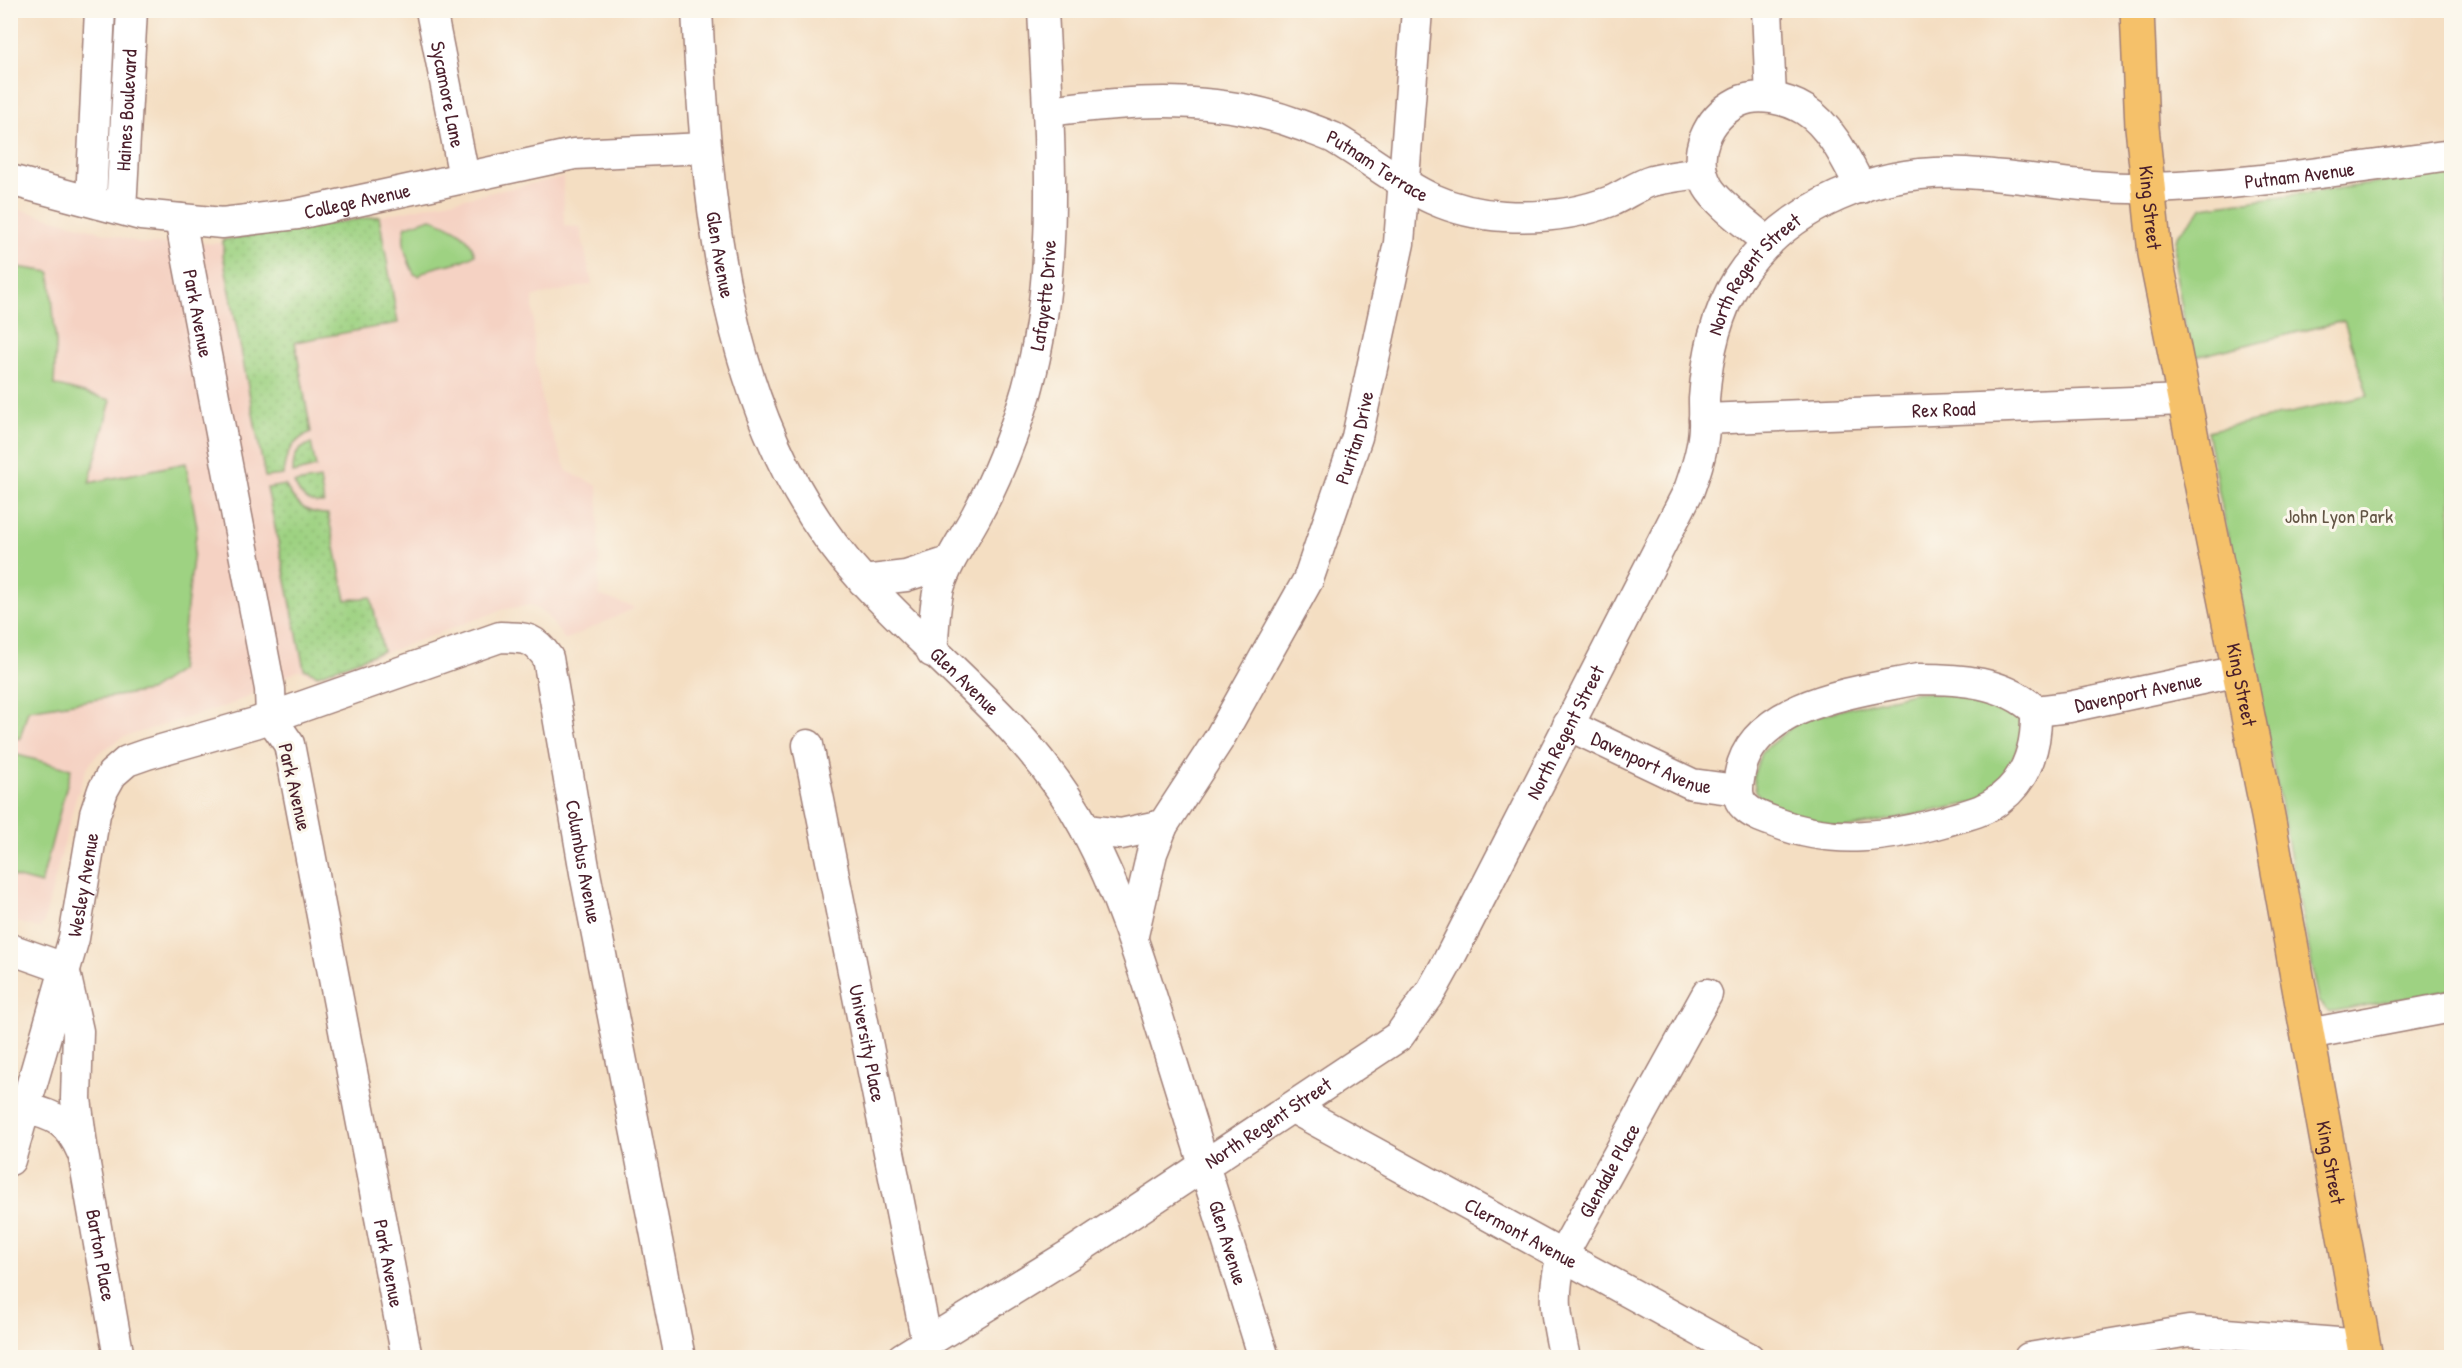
<svg xmlns="http://www.w3.org/2000/svg" width="2462" height="1368" viewBox="0 0 2462 1368" font-family="'Patrick Hand',sans-serif">
  <defs>
    <pattern id="grass-dots" width="8" height="8" patternUnits="userSpaceOnUse" patternTransform="scale(1.5)"><rect width="8" height="8" fill="#9ed282"/><path d="M2 2h.1M6 6h.1" fill="none" stroke="#8ab470" stroke-width="1.8" stroke-linecap="round"/></pattern>
  </defs>
  <rect width="100%" height="100%" fill="#fbf7ec"/>
  <filter id="ink" filterUnits="userSpaceOnUse"><feTurbulence type="fractalNoise" baseFrequency=".0167" numOctaves="2"/><feDisplacementMap in="SourceGraphic" scale="12" xChannelSelector="R" yChannelSelector="G"/><feConvolveMatrix kernelMatrix="1 2 1 2 8 2 1 2 1" color-interpolation-filters="sRGB"/></filter>
  <filter id="wash" filterUnits="userSpaceOnUse"><feTurbulence type="fractalNoise" baseFrequency=".008" numOctaves="4" result="noise"/><feDisplacementMap in="SourceGraphic" scale="24" xChannelSelector="R" yChannelSelector="G"/><feGaussianBlur stdDeviation="1.35" result="paint"/><feColorMatrix in="noise" values="0 0 0 0 0 0 0 0 0 0 0 0 0 0 0 0 0 1.4 0 .05"/><feComposite in="paint" operator="in"/></filter>
  <g filter="url(#wash)">
    <rect width="100%" height="100%" fill="#f4dec2"/>
    <path fill="#f5d2c3" d="M563,177L564,226L580,227L592,284L533,297L534,352L545,416L567,471L598,486L599,595L635,608L565,640L547,616L532,605L504,609L317,678L299,670L232,704L121,738L99,753L87,767L75,801L44,922L39,928L11,921V207L145,244L223,243L301,233Z"/>
    <path fill="url(#grass-dots)" stroke="#747856" stroke-width="1.5" d="M379,216L398,323L295,342L311,432C292,441 285,454 283,475L265,477L223,255V240Z
      M311,443L316,467L293,473C293,456 296,450 311,443Z
      M320,479L324,503C308,504 301,498 294,483Z
      M285,485C296,504 305,514 328,514L346,600L371,597L383,651L318,675L304,669L267,488Z"/>
    <path fill="#9ed282" stroke="#747856" stroke-width="1.5" d="M2451,173V990L2329,1012L2319,1001L2207,431L2368,396L2344,321L2191,358L2175,269V249L2177,236L2203,207Z
      M431,218C451,227 468,232 475,254C459,267 434,262 419,276L414,274C407,260 400,240 406,226Z
      M10,266L50,272L56,344L54,385L111,400L89,483L186,463L197,527L179,671L149,691L28,710L20,739L10,736Z
      M1917,692L2004,699L2017,714L2023,729L2011,771L1978,802L1842,829L1764,804L1756,791L1753,777L1761,752L1802,719Z
      M10,753L71,769L41,884L11,876Z"/>
  </g>
  <g filter="url(#ink)">
    <g fill="none" stroke-linecap="round" stroke-linejoin="round">
      <defs>
        <g id="minor">
          <path id="s1" d="M431,10L464,177"/>
          <path id="s2" d="M697,10C707,204 722,427 861,578C937,662 1032,728 1086,830C1125,903 1147,983 1172,1062C1203,1161 1233,1259 1264,1358"/>
          <path d="M1767,10L1771,97"/>
          <path id="s3" d="M1049,111C1134,100 1218,94 1300,125C1311,129 1323,133 1334,138C1395,174 1428,212 1504,216C1539,218 1578,214 1611,201C1625,195 1638,185 1652,181C1668,177 1685,175 1701,173"/>
          <path id="s4" d="M10,180L141,215L222,223L297,214L574,154L705,148"/>
          <path d="M91,200L100,10"/>
          <path id="s5" d="M121,209L132,10"/>
          <path id="s6" d="M180,219L270,689L271,718L289,744L407,1358"/>
          <path d="M1768,243C1752,228 1717,203 1708,187C1690,155 1707,118 1738,102C1758,92 1787,99 1805,110C1831,126 1847,161 1861,188"/>
          <path id="s7" d="M1704,419L2183,400"/>
          <path d="M863,581L906,576L949,562"/>
          <path id="s8" d="M932,652C934,631 934,609 939,588C947,562 963,540 976,516C998,476 1014,434 1027,390C1061,267 1049,136 1043,10"/>
          <path d="M1918,679C1960,679 2004,681 2036,711C2037,744 2028,778 2000,799C1984,812 1965,815 1946,821C1890,837 1833,845 1777,823C1766,819 1753,815 1745,807C1735,798 1738,785 1740,773C1753,702 1863,691 1918,679Z"/>
          <path id="s9" d="M2036,711L2069,707L2239,671"/>
          <path id="s10" d="M1568,725L1692,784L1737,790"/>
          <path id="s11" d="M808,745L927,1343"/>
          <path d="M1086,830L1121,834L1163,825"/>
          <path id="s12" d="M1133,935L1152,853L1163,825L1219,739L1308,580L1357,437L1399,243L1417,10"/>
          <path id="s13" d="M10,949L64,968L78,1031L76,1099L83,1153L119,1358"/>
          <path d="M2308,1034L2452,1007"/>
          <path d="M24,1108C55,1115 69,1122 82,1152"/>
          <path id="s14" d="M1293,1108L1749,1358"/>
          <path id="s15" d="M10,1160L74,938L95,814L103,790L112,774L127,761L147,754L255,723L500,637C525,638 533,636 548,658L585,873L680,1358"/>
          <path id="s16" d="M902,1358L1069,1255L1399,1036L1432,990L1447,963L1689,490C1695,473 1701,456 1703,438C1705,426 1704,412 1704,399C1707,357 1715,315 1738,279C1787,204 1879,168 1966,173C2028,176 2089,190 2151,188C2251,185 2352,168 2452,155"/>
          <path id="s17" d="M1565,1358C1556,1317 1551,1297 1562,1256L1707,994"/>
          <path d="M2029,1358L2189,1331L2363,1345"/>
        </g>
        <g id="major">
          <path id="s18" d="M2137,10L2142,127L2155,254L2268,816L2366,1358"/>
        </g>
      </defs>
      <use href="#minor" stroke="#9f7e76" stroke-width="33"/>
      <use href="#major" stroke="#9f7e76" stroke-width="36"/>
      <use href="#minor" stroke="#fff" stroke-width="30"/>
      <use href="#major" stroke="#f5c16b" stroke-width="33"/>
    </g>
  </g>
  <g text-anchor="middle" stroke-width="6" stroke-linejoin="round" paint-order="stroke">
    <g font-size="20" fill="#4a1f2b" stroke="#fbf7ec">
      <text dy="7" stroke="none"><textPath href="#s1" startOffset="86">Sycamore Lane</textPath></text>
      <text dy="7" stroke="none"><textPath href="#s5" startOffset="99">Haines Boulevard</textPath></text>
      <text dy="7" stroke="none"><textPath href="#s3" startOffset="342">Putnam Terrace</textPath></text>
      <text dy="7" stroke="none"><textPath href="#s16" startOffset="2028">Putnam Avenue</textPath></text>
      <text dy="7" stroke="none"><textPath href="#s4" startOffset="354">College Avenue</textPath></text>
      <text dy="7" stroke="none"><textPath href="#s18" startOffset="198">King Street</textPath></text>
      <text dy="7" stroke="none"><textPath href="#s2" startOffset="246">Glen Avenue</textPath></text>
      <text dy="7" stroke="none"><textPath href="#s16" startOffset="1443">North Regent Street</textPath></text>
      <text dy="7" stroke="none"><textPath href="#s8" startOffset="378">Lafayette Drive</textPath></text>
      <text dy="7" stroke="none"><textPath href="#s6" startOffset="96">Park Avenue</textPath></text>
      <text dy="7" stroke="none"><textPath href="#s7" startOffset="240">Rex Road</textPath></text>
      <text dy="7" stroke="none"><textPath href="#s12" startOffset="549">Puritan Drive</textPath></text>
      <text dy="7" stroke="none"><textPath href="#s2" startOffset="750">Glen Avenue</textPath></text>
      <text dy="7" stroke="none"><textPath href="#s18" startOffset="684">King Street</textPath></text>
      <text dy="7" stroke="none"><textPath href="#s9" startOffset="104">Davenport Avenue</textPath></text>
      <text dy="7" stroke="none"><textPath href="#s16" startOffset="939">North Regent Street</textPath></text>
      <text dy="7" stroke="none"><textPath href="#s10" startOffset="92">Davenport Avenue</textPath></text>
      <text transform="translate(295 787) rotate(77)" y="7">Park Avenue</text>
      <text dy="7" stroke="none"><textPath href="#s15" startOffset="1076">Columbus Avenue</textPath></text>
      <text dy="7" stroke="none"><textPath href="#s15" startOffset="285">Wesley Avenue</textPath></text>
      <text dy="7" stroke="none"><textPath href="#s11" startOffset="304">University Place</textPath></text>
      <text dy="7" stroke="none"><textPath href="#s16" startOffset="435">North Regent Street</textPath></text>
      <text dy="7" stroke="none"><textPath href="#s18" startOffset="1170">King Street</textPath></text>
      <text dy="7" stroke="none"><textPath href="#s17" startOffset="201">Glendale Place</textPath></text>
      <text dy="7" stroke="none"><textPath href="#s14" startOffset="260">Clermont Avenue</textPath></text>
      <text dy="7" stroke="none"><textPath href="#s2" startOffset="1380">Glen Avenue</textPath></text>
      <text dy="7" stroke="none"><textPath href="#s13" startOffset="348">Barton Place</textPath></text>
      <text dy="7" stroke="none"><textPath href="#s6" startOffset="1068">Park Avenue</textPath></text>
    </g>
    <g font-size="20" fill="#635545" stroke="#fbf7ec">
      <text x="2339" y="523">John Lyon Park</text>
    </g>
  </g>
  <rect width="2462" height="1368" fill="none" stroke="#fbf7ec" stroke-width="36"/>
</svg>
